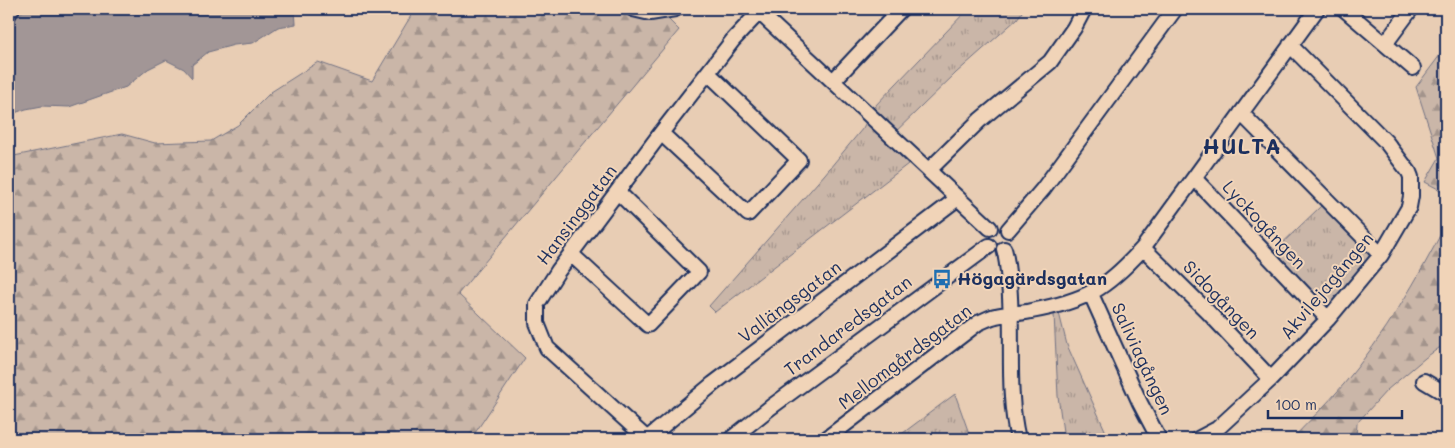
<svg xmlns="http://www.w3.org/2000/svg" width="1455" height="448" viewBox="0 0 1455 448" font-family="Mali,sans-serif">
  <defs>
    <pattern id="grass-tufts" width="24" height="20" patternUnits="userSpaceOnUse" patternTransform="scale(1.25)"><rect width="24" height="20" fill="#cab6a8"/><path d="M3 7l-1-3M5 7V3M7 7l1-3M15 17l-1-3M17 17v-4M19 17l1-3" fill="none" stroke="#a3948c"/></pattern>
    <pattern id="forest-firs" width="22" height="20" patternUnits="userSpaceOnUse" patternTransform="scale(1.25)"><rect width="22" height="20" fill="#cab6a8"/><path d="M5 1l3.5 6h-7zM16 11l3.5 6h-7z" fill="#a3948c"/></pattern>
  </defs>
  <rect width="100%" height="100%" fill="#e8cdb4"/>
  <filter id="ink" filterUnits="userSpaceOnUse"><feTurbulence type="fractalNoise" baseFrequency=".02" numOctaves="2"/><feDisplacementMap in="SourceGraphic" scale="10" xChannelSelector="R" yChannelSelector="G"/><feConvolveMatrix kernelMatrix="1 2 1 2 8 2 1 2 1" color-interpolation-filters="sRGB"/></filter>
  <g filter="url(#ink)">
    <path fill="url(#grass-tufts)" stroke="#727283" d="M968,9H1024L1017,19L956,73L886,141L908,164L715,312L709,306L825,174L863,128L873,108Z
      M1321,206L1369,253V262L1326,313L1271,254Z
      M1059,313L1067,345L1109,439H1064L1058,396L1054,314Z
      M955,394L971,439H895Z"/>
    <path fill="url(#forest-firs)" stroke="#727283" d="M415,9H658L679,30L458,294L525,358L471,439H9V306L15,292L9,281V157L122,134L155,143L211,141L238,125L271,92L318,62L372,81Z
      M1446,47V193L1425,182L1439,158L1416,87Z
      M1446,224V343L1425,358L1387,390L1357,423L1356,439H1292C1309,421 1328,403 1344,384C1384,336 1418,279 1446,224Z"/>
    <path fill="#a29696" stroke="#6c6d80" d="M25,9H295L296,24L278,27L253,43L234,45L208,52L192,65V78L184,69L166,60L148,69L126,87L100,96L69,107L42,106L26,109L9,115V26Z"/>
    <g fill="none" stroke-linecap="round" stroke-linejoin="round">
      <defs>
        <path id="minor" d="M633,9L650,13L675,9
          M753,9L759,12L990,228
          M1344,9L1413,68
          M9,13L12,9
          M1385,44L1411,9
          M833,81L901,9
          M1241,113L1381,255
          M661,133L748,214L799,160L708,73
          M929,170L980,120L1050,62L1074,28L1084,9
          M1194,178L1328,319
          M1008,230L1043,189L1175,9
          M1143,248L1208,312L1271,379
          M1004,249C1007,259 1008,271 1009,283C1014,333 1006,390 1018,439
          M571,254L648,325L699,272L618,192
          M1091,294L1140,403L1159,439
          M1424,381L1446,394
          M647,439L547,348L537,323V304L558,271L661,133L733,40L762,9
          M647,439L713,384L958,198
          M731,439L771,407L989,246
          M826,439L978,323C984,321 990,317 996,316C1007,313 1019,314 1031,311C1086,301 1106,289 1143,248L1317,9
          M1198,439L1217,429L1271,379L1328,319L1381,255L1409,207L1411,196V177L1409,172L1386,142L1290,45"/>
      </defs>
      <use href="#minor" stroke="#1b2f5e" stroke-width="18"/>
      <use href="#minor" stroke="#f1d4b8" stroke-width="14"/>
    </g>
  </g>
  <defs>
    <symbol id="bus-bare" viewBox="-9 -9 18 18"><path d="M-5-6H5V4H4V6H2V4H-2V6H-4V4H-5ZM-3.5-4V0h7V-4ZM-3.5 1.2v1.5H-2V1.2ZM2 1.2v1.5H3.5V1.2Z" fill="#1f6fb2" stroke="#f1d4b8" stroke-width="2.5" paint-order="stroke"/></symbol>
  </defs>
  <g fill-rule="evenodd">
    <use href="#bus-bare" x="928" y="265" width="28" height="28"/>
  </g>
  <g text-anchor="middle" stroke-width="4" stroke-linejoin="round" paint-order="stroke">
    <g font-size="18" fill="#1b2f5e" stroke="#f1d4b8">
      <text transform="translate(577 215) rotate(-53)" y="6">Hansinggatan</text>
      <text transform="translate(1264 225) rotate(47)" y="6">Lyckogången</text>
      <text transform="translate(1327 286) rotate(-50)" y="6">Akvilejagången</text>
      <text transform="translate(1221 300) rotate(46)" y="6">Sidogången</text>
      <text transform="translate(790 302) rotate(-37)" y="6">Vallängsgatan</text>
      <text transform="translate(848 326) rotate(-37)" y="6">Trandaredsgatan</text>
      <text transform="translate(905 357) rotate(-37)" y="6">Mellomgårdsgatan</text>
      <text transform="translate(1142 359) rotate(65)" y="6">Saliviagången</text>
    </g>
    <g font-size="18" font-weight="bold" fill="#1b2f5e" stroke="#f1d4b8" text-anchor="start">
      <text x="957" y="285">Högagärdsgatan</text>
    </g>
    <g font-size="22" font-weight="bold" letter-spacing="1" fill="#1b2f5e" stroke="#f1d4b8">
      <text x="1242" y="154">HULTA</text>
    </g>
  </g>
  <rect width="1455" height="448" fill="none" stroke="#f1d4b8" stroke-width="30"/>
  <rect x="15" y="15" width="1425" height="418" fill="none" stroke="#1b2f5e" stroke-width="2" filter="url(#ink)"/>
  <path d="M1268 410v8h134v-8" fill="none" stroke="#1b2f5e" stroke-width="2.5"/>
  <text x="1275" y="410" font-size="15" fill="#1b2f5e" stroke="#f1d4b8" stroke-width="4" paint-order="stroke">100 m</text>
</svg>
